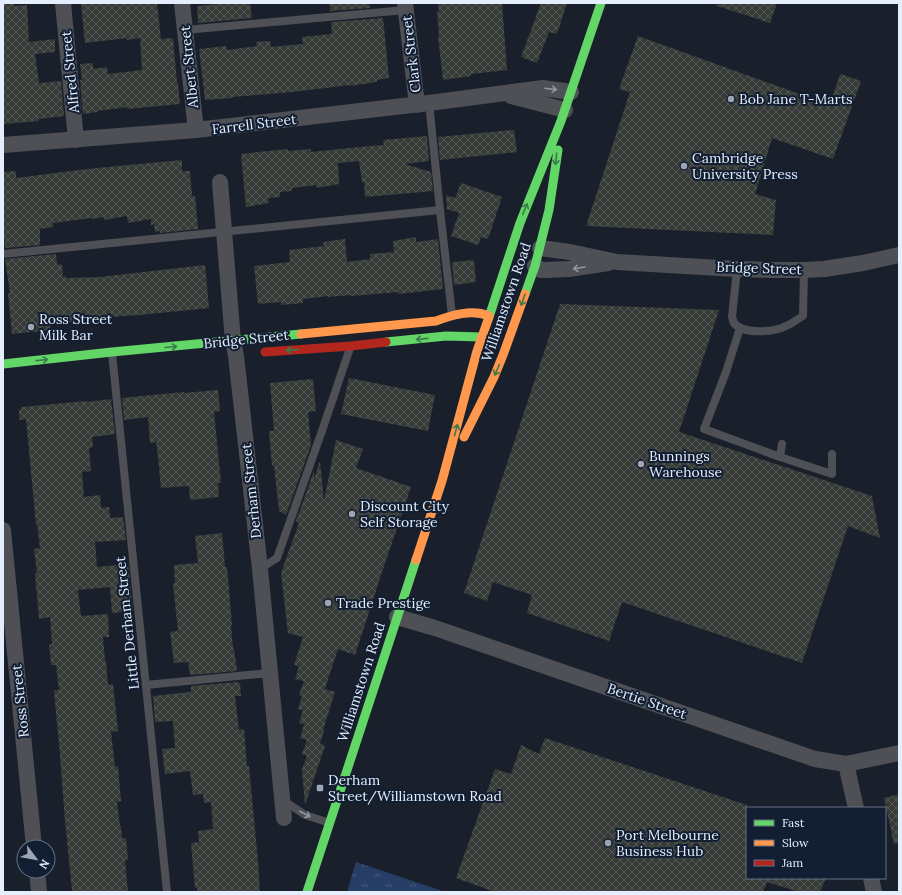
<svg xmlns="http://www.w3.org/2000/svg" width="902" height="895" viewBox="0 0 902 895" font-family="Lora,serif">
  <defs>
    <pattern id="park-tufts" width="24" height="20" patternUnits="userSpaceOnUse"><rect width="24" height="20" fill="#263e66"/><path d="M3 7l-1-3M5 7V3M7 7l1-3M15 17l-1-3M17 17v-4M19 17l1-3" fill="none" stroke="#455a7d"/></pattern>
    <pattern id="building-cross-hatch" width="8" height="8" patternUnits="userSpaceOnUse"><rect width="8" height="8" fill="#373b37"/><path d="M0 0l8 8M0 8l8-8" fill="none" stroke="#545855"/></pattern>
  </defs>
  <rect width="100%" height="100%" fill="#19202b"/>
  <path fill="url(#park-tufts)" d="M356,862L445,892H347Z"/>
  <path fill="url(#building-cross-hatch)" d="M3,3H14V6L27,5L29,42L55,39V52L35,54L39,83L61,81L64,116L39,119V121L3,124Z
    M94,3H157L161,39L173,38L177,83H178L180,104L127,109V107L97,111V112L83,114L80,80H82L80,64L93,63V69L107,67L108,74L142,70L140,38L127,40V38L85,43L81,4Z
    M232,3H250L252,18L198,23L197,6Z
    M330,3H369L370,8L330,11Z
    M438,3H502L507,70L471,74V76L443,80L438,36H439L437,11H439Z
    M541,3H567L557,34L549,32L537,63L521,57Z
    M718,3H777L770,23L717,6Z
    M383,18L389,78L377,80V82L350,86V85L292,92L232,97V98L205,100L199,49L226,46L227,50L257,46L256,42L270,41L271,47L303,44L302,37L332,34L331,22Z
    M638,36L830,105L840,74L861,81L833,159L772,138L755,194L776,200L773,235L586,226L630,92L619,89Z
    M514,130L517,152L440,160L438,137Z
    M427,136L429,161L405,164L431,172L433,191L365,197L364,182H362L359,161L338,163L339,184L317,188L316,185L292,188V191L280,192V197L268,198L269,203L246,207L241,154L288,149V151L311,149V152L370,146L384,145L383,140Z
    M182,160V171H190L192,196H195L198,229L160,233V231L155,232L154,224L151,225V219L128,223L127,216L104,220V217L93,219L92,218L53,223V227L40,229V245L5,248L3,230V172L16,171V178L87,169Z
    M461,183L502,197L488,239L481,237L478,245L451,236L459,213L447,209L446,195L455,198Z
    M416,237V242L438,239L443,289L398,294V292L351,296V295L328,297V296L303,299V303L281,305V302L258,304L254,266L290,262L289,250L324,246L323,242L345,239L347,262L370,259V254L394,252L393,241Z
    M56,254L57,265L62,264L63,277L66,276V278L100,277L205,265L209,308L139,315L93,318L50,325L51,330L12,334L8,293H10L5,259Z
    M474,260L476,282L454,285L452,262Z
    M560,304L719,310L679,432L872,496L880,538L848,526L802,663L622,602L609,641L527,613L532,595L493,582L487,601L464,593Z
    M349,378L435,395L428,431L341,414Z
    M313,379L316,411L308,412L311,445L286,515L279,511L274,465L272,466L269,431H274L270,383Z
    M218,390L220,411L214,412L221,483H218L219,497L190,500L189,486L161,488L157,447L156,442L150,443L148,417L124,420L122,398L184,392V393Z
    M111,399L115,434L92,437L93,447L89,448L91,471L82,472L84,497L100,495L101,508L109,507L110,518L123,517L126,540L95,542L97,567L128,564L133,611L112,613L110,587L78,590L81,616L108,614L109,637H103L105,661H106L108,685L113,684L118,731L111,732L115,767L118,766L121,801L117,802L120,826H121L122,838H126L128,860H125L128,892H73L72,890L65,821L60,755L55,702L54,690H59L56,665H51L49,644H52L50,617L39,619L35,573H37L34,549L40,548L37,524H36L26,419L19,420V411L22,407L87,401V402Z
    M336,440L363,449L356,468L411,487L382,572L355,655L338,649L329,676L325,689L335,692L323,730L324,731L320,744L325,746L305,805L302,769L307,756L302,754L307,740L300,738L304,724L299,723L303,710L298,709L302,696L299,695L304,681L295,679L299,666L294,665L303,637L288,633L281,573L299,523L296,521L314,471V479L320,461L324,501Z
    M222,533L225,567H227L232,624L231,625L233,649H234L237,671L190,675L188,662L174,663L170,632L178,631L173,584L175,583L174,565L198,563L195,536Z
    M238,682V683H240L241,696H235L239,730L244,729L247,766H249L258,862L260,892H197V888H195L191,843L199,842L198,831L213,829L211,802L204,803L203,794L193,795L190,771L165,774L162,749L175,748L173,721L155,722L153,696L191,692V686Z
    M545,738L747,805V878H826L820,892H799L767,882L763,892H495L456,878L495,769L511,774L521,745L539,754Z
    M899,794V843L894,844L884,798Z"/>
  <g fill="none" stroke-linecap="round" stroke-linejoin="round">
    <path stroke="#4e5056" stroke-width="8" d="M185,30L406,10
      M429,103L440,210L452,315
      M3,254L440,210
      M737,269L732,317C733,319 733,322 734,323C743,335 775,332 786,326C792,324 797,319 803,316L804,270
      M740,328L726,372L704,429L780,457L832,474V454
      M112,353L167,892
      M780,457L782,444
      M260,569L277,558L323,428L350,348
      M146,685L270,673
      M283,800L305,815L330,823"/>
    <path stroke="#4e5056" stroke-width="16" d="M63,3L76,140
      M182,3L196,130
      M405,3L417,105
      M511,96L565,110
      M3,145L196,130L429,103L543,88L571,92
      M220,182L233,341L236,356L260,569L284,818
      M540,248L570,252L617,262L737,269L776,270H804L824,269L863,263L899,255
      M535,266L541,270H546L569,269L608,263
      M3,530L34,847
      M397,617L435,628L815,759L846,764L899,753
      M846,764L856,808
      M37,871L39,892
      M871,878L874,892"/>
    <path stroke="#63d668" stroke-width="9" d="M525,294L535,266L549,210L558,150
      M489,317L520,223L561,121L601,3
      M386,342L446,336L482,337
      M3,364L112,352L301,334
      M307,892L416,560"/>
    <path stroke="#ff974d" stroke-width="9" d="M301,334L436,321C452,315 472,309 489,316
      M464,437L494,377L503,355L525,294
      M416,560L442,481L477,351L489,317"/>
    <path stroke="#b3261e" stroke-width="9" d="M265,352L351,346L386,342"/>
  </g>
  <defs><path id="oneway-shaft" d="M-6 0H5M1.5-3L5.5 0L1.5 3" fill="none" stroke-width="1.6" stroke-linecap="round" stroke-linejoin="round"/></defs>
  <g stroke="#9297a1">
    <use href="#oneway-shaft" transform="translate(551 89) rotate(7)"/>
    <use href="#oneway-shaft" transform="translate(579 268) rotate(171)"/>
    <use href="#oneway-shaft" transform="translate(305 814) rotate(27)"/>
  </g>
  <g stroke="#3a7a4d">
    <use href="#oneway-shaft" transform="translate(556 159) rotate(97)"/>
    <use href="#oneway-shaft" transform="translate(525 209) rotate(-68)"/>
    <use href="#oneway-shaft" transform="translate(523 300) rotate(109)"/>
    <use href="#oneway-shaft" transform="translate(422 339) rotate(174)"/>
    <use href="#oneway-shaft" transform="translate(171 347) rotate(-5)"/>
    <use href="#oneway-shaft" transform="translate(292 350) rotate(176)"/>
    <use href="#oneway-shaft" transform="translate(42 360) rotate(-6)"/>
    <use href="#oneway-shaft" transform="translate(497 370) rotate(114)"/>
    <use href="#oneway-shaft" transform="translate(456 430) rotate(-75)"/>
  </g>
  <g fill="#9ea6b3" stroke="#121e32" stroke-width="1.5">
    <circle cx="731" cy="99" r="4"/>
    <circle cx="684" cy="166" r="4"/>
    <circle cx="31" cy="327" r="4"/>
    <circle cx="641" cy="464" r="4"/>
    <circle cx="352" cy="514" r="4"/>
    <circle cx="328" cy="603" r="4"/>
    <rect x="316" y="784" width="8" height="8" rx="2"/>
    <circle cx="608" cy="843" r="4"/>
  </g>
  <g text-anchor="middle" stroke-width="4" stroke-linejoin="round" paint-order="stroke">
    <g font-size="14" fill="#e5eefc" stroke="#121e32">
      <text transform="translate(411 54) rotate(-97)" y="5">Clark Street</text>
      <text transform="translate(189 67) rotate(-96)" y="5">Albert Street</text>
      <text transform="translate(70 72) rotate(-96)" y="5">Alfred Street</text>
      <text transform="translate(254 124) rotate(-7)" y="5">Farrell Street</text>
      <text transform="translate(759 268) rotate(2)" y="5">Bridge Street</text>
      <text transform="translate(506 302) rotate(-71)" y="5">Williamstown Road</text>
      <text transform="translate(246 339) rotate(-6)" y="5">Bridge Street</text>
      <text transform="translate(251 491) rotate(-96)" y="5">Derham Street</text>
      <text transform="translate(127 623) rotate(-96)" y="5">Little Derham Street</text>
      <text transform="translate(361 682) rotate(-72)" y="5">Williamstown Road</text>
      <text transform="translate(20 701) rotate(-96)" y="5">Ross Street</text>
      <text transform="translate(647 701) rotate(19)" y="5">Bertie Street</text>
    </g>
    <g font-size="14" fill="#e5eefc" stroke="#121e32" text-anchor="start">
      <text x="739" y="104">Bob Jane T-Marts</text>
      <text x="692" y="163">Cambridge<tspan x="692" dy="16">University Press</tspan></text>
      <text x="39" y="324">Ross Street<tspan x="39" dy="16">Milk Bar</tspan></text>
      <text x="649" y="461">Bunnings<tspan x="649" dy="16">Warehouse</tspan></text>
      <text x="360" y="511">Discount City<tspan x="360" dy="16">Self Storage</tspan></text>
      <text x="336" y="608">Trade Prestige</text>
      <text x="328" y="785">Derham<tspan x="328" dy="16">Street/Williamstown Road</tspan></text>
      <text x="616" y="840">Port Melbourne<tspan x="616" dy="16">Business Hub</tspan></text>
    </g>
  </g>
  <rect width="902" height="895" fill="none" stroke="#e5eefc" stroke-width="8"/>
  <rect x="746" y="807" width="140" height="72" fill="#121e32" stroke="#667183"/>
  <rect x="754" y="820" width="20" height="6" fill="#63d668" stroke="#667183"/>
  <text x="782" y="827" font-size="12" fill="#e5eefc">Fast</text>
  <rect x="754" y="840" width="20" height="6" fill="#ff974d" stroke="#667183"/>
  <text x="782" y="847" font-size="12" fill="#e5eefc">Slow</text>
  <rect x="754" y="860" width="20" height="6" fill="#b3261e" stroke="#667183"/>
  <text x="782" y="867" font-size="12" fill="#e5eefc">Jam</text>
  <g transform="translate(36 859) rotate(122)"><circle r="19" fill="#121e32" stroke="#667183"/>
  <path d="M0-3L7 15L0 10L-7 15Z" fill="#9ea6b3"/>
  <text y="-6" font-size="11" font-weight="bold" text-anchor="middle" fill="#e5eefc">N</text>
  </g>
</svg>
